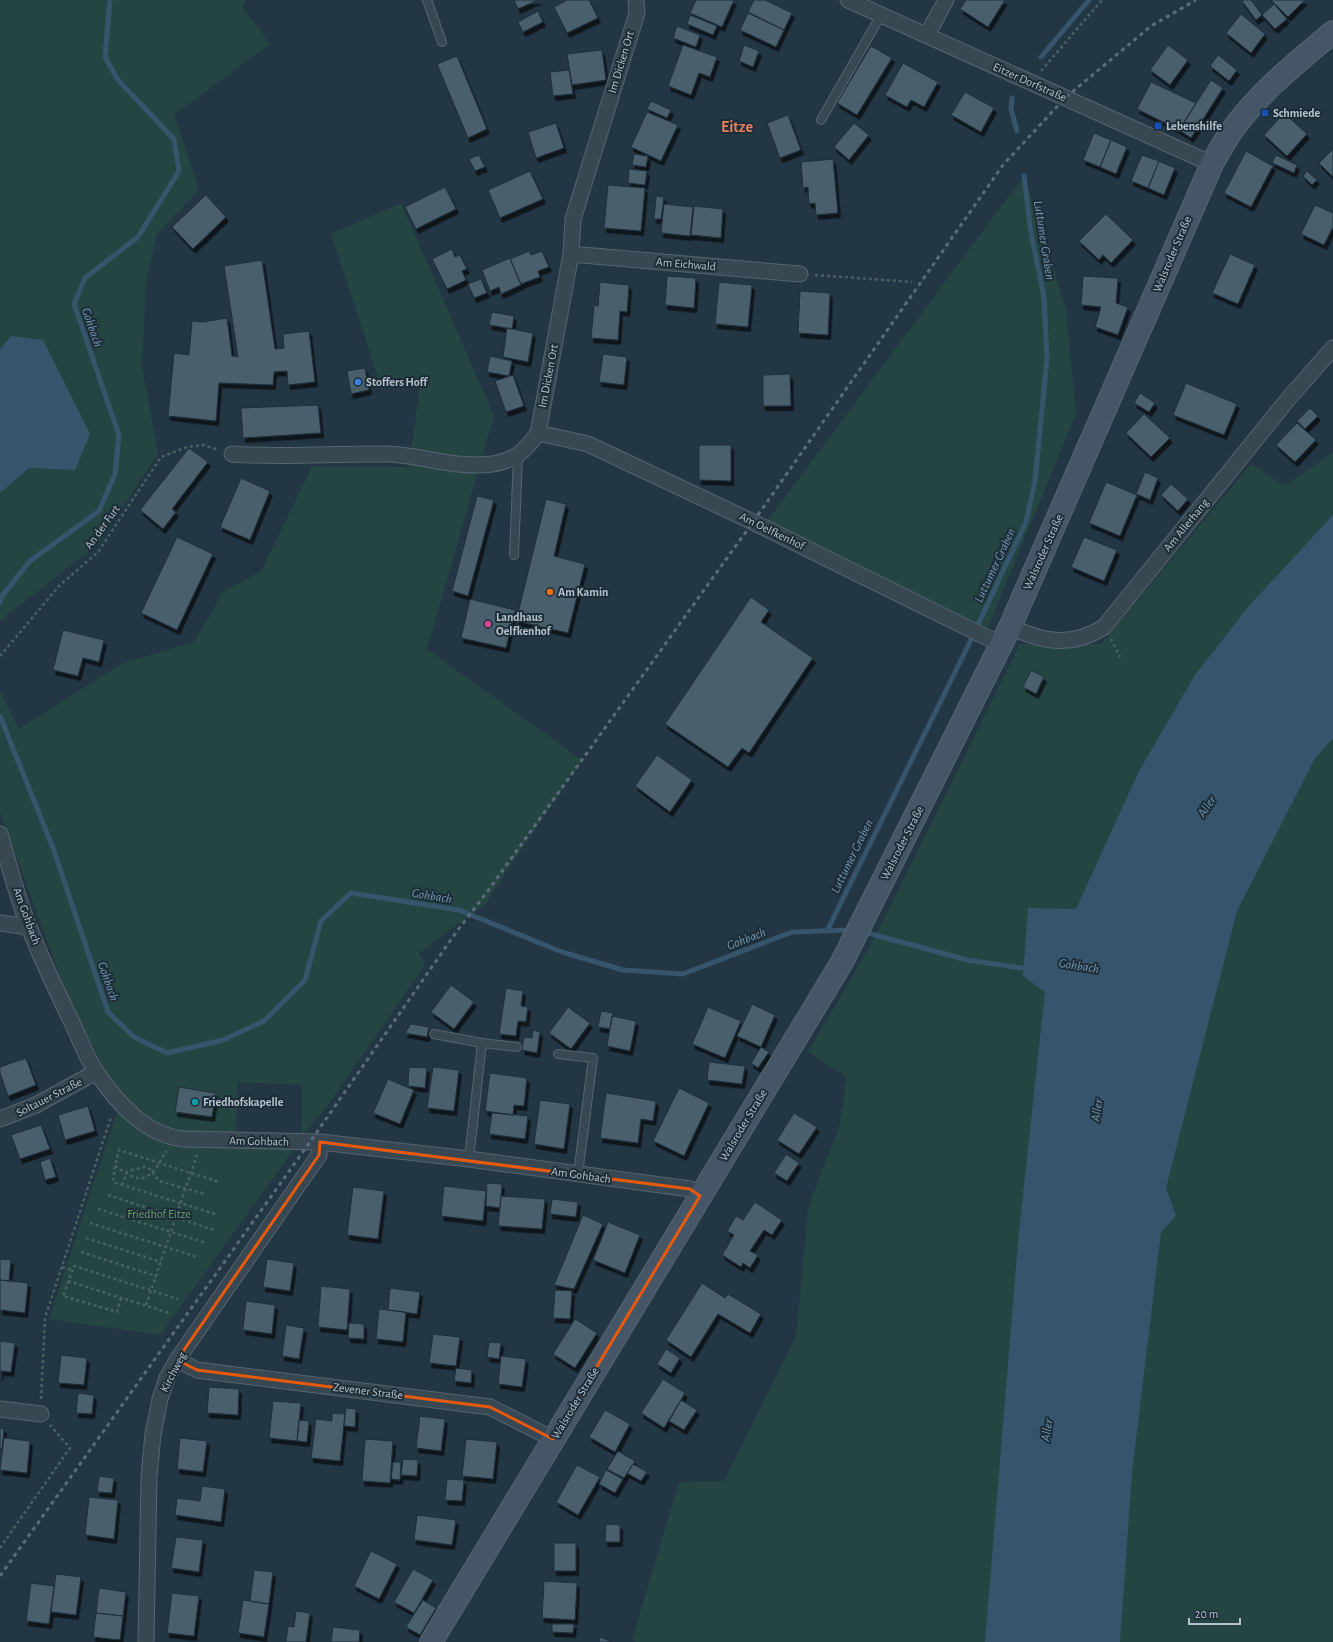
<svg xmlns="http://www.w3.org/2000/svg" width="1333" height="1642" viewBox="0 0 1333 1642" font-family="'Alegreya Sans',sans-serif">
  <defs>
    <filter id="shadow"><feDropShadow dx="2.5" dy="4.5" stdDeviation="0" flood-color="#0009"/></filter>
  </defs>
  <rect width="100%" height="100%" fill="#233644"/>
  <path fill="#254543" d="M0,0H246L242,6L270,44L174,115L199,190L157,234L146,281L142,366L158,454L98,544L7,615L0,622V493L29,468L75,470L11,336L0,349Z
    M1024,176L1066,309L1076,414L986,632L767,521Z
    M401,203L494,416L427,649L582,760L488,899L489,901L419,953L425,965L325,1109L301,1137L302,1085L238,1082L236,1134L174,1131L121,1101L71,1006L0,812V691L19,729L121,664L194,642L224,591L261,572L312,466L409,467L420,386L382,389L331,234Z
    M1333,452V1642H635L632,1640L679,1482L724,1481L796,1336L808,1208L839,1127L847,1077L808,1052L873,941L1020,644H1101L1251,464L1285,486Z
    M118,1109L146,1131L297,1145L160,1335L49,1319Z"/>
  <path fill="#36556c" d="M11,336L43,340L90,434L75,470L29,468L0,493V349Z
    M1333,515V738L1314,760L1237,911L1166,1188L1176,1216L1161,1232L1132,1473L1120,1642H985L1019,1231L1045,992L1023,976L1028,908L1076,909L1139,771L1195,675L1248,607Z"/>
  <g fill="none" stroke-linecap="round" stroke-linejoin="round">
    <path stroke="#36556c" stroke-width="5" d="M1041,57L1089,0
      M1012,98L1011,109L1017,131
      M0,602L2,596L30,561L99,511L115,474L119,435L74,304L85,278L138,237L179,171L174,139L118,80L105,57L110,0
      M0,716L53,848L108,1012L134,1037L167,1053L223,1040L264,1021L305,980L321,921L351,893L459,910L562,952L623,970L683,974L792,932L852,930
      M827,931L969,644L1026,522L1035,481L1047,359L1044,297L1031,233L1024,176
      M864,932L967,960L1029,969"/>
  </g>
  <path fill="#495e6c" stroke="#1f2f3a" filter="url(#shadow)" d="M514,0H538L518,9Z
    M567,0H589L598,18L567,33L554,7Z
    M696,0H734L722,27L690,13Z
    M754,0H765L792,13L784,30L748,12Z
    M966,0H1005L988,27L960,9Z
    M1243,0H1251L1262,15L1256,20L1242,1Z
    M1271,0H1305L1288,17Z
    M1274,4L1287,19L1275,29L1262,15Z
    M538,11L543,22L523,32L518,22Z
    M748,13L784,30L776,47L740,30Z
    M1241,14L1265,34L1251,53L1226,33Z
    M690,15L717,26L713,35L687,24Z
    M677,26L700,35L696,47L673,38Z
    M683,45L717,57L710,77L699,73L691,95L668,86Z
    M744,45L759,51L753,67L739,61Z
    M1168,45L1188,60L1170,85L1150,70Z
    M871,46L892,58L857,115L837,103Z
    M602,50L606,80L572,85L567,54Z
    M1218,55L1237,70L1229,81L1210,66Z
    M457,56L487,129L468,138L437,64Z
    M903,63L938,82L924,107L911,100L907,107L885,95Z
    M569,70L573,94L553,96L550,72Z
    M1211,80L1223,88L1191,138L1179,130Z
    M1151,82L1196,103L1179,130L1137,109Z
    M965,92L994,108L981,132L951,115Z
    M651,101L671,110L667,118L647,109Z
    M647,112L678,125L661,161L631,147Z
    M1284,113L1307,134L1287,156L1264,135Z
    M788,115L801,150L780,158L767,123Z
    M556,123L564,148L536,158L528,132Z
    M854,123L869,135L849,160L834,147Z
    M1094,133L1111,140L1100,167L1083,160Z
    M1111,140L1127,147L1116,174L1100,167Z
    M1333,149V177L1319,163Z
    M1246,151L1273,166L1251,207L1224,193Z
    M634,154L648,156L646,167L632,165Z
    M479,155L485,167L475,171L469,159Z
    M1142,155L1159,161L1148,188L1131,181Z
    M1276,155L1297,165L1294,173L1272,163Z
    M833,159L838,213L816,215L815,203L809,204L808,187L803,188L801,162Z
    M1159,161L1175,168L1164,195L1148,188Z
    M629,169L647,171L645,185L628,183Z
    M530,171L543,199L500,218L488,190Z
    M1307,171L1317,180L1312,185L1303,176Z
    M608,185L645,188L641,231L604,228Z
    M445,187L456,209L416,229L405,207Z
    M206,195L226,217L193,249L172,227Z
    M656,196L664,197L661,219H654Z
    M664,204L693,207L690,236L661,233Z
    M1315,205L1333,213V227L1324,245L1301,234Z
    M694,206L723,209L721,238L691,235Z
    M1106,214L1133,240L1111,263L1103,255L1099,260L1079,241Z
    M452,249L455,257L460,255L467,269L462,271L466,280L447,289L432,259Z
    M529,251L531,255L542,251L549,267L538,271L540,277L521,284L510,259Z
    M1230,254L1255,265L1238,304L1212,293Z
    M510,258L521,285L501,294L499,287L490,291L482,270Z
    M262,260L275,349L284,348L283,334L309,331L315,382L288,385L287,371L274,372L273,385L219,383L216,421L168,416L174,353L189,355L192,321L203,322L227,318L232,356L238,357L224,266Z
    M667,276L696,278L694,308L665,305Z
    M1083,276L1118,278L1116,303L1128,307L1118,335L1095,327L1101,307L1081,305Z
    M481,279L487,293L474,298L468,284Z
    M600,282L629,285L627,312L620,311L618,340L591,338L594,305L598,306Z
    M719,282L752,285L748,327L715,324Z
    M800,291L830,293L828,335L798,333Z
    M492,312L514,316L512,329L489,325Z
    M507,328L533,333L528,362L503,357Z
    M603,354L627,357L624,385L599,382Z
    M490,356L512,361L509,376L487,372Z
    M365,368L369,390L351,394L347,371Z
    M790,374L791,406H763V375Z
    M513,375L524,406L506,412L495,381Z
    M1186,383L1237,404L1224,435L1173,415Z
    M1140,393L1155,403L1149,412L1134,403Z
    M318,405L321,433L243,438L241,408Z
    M1310,408L1318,416L1305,429L1297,421Z
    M1144,414L1170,438L1151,457L1126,433Z
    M1297,423L1316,440L1295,462L1276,445Z
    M699,445H731V481L699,480Z
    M189,448L208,462L172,509L176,512L163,529L140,510Z
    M1145,472L1158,478L1150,500L1136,494Z
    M241,478L270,491L250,540L220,527Z
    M1106,482L1137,495L1120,536L1089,523Z
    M1171,484L1188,499L1178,511L1161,495Z
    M477,496L494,500L468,596L452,591Z
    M546,499L566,504L554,556L585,564L568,633L516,621Z
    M177,537L213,554L177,630L141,613Z
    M1084,537L1117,550L1104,581L1071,567Z
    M751,597L769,610L761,622L813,658L749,753L742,748L728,767L665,724Z
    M470,599L515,610L506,648L461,638Z
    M63,630L104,640L99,662L83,658L78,676L53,670Z
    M1031,670L1044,677L1036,694L1023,687Z
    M657,755L692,780L670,812L635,786Z
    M451,985L474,1002L454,1029L431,1012Z
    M506,988L523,991L521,1006L528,1007L526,1022L518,1021L516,1036L499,1034Z
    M752,1004L775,1015L761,1047L737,1036Z
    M568,1007L590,1023L571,1049L549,1033Z
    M708,1007L741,1021L725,1058L692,1044Z
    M601,1011L613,1013L610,1029L598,1027Z
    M612,1016L636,1021L630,1051L607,1046Z
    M411,1024L429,1027L427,1037L405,1033Z
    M533,1030L540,1032L537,1053L522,1050L524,1037L532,1038Z
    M761,1047L769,1052L758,1068L751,1063Z
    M26,1058L36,1085L8,1096L0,1073V1067Z
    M709,1062L745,1066L742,1084L707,1080Z
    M409,1067L427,1068L425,1088L408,1086Z
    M433,1067L459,1070L454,1111L427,1108Z
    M490,1073L527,1078L524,1106L514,1105L513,1115L485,1111Z
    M388,1079L414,1090L400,1124L373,1113Z
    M179,1087L216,1093L212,1117L175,1112Z
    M679,1088L709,1103L684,1156L653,1141Z
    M606,1093L656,1101L653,1121L641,1119L638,1143L600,1138Z
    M540,1100L570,1104L564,1149L534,1144Z
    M88,1106L95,1131L65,1140L58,1115Z
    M492,1113L528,1116L525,1139L489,1134Z
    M794,1113L817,1127L799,1154L777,1140Z
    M41,1125L50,1149L20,1159L11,1135Z
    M786,1154L799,1163L787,1181L774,1173Z
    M50,1158L56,1177L45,1180L40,1162Z
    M487,1183L502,1184L500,1208L486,1206Z
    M444,1186L486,1191L483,1221L441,1216Z
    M353,1187L384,1191L378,1239L347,1235Z
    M501,1196L545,1199L542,1229L498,1226Z
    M552,1199L578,1202L576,1217L550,1214Z
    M755,1202L782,1220L772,1235L764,1230L750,1251L758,1255L750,1268L743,1263L741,1267L722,1255L734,1235L727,1231L736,1216L743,1220Z
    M583,1215L603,1224L574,1289L554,1285Z
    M608,1222L640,1235L625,1273L593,1260Z
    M0,1259L11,1260L9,1281L0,1280Z
    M267,1259L294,1263L290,1291L263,1287Z
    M0,1280L28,1283L25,1313L0,1310Z
    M702,1283L725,1298L728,1294L761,1314L750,1333L718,1314L691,1357L666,1340Z
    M321,1286L350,1289L347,1330L318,1327Z
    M390,1288L420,1292L417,1314L388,1310Z
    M555,1290L572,1291L570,1319L553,1318Z
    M246,1301L275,1305L272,1334L243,1330Z
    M379,1309L406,1312L403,1342L376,1339Z
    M575,1319L597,1333L575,1368L553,1354Z
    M349,1323L364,1324V1339L348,1338Z
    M286,1325L304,1328L299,1359L282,1356Z
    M433,1334L460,1337L456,1366L429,1363Z
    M0,1341L15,1343L11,1372L1,1371L0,1376Z
    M489,1342L501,1343L499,1359L487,1357Z
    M666,1349L680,1358L671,1373L657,1364Z
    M61,1355L87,1358L84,1385L58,1383Z
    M501,1356L526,1359L522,1387L498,1384Z
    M456,1368L472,1370L471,1383L454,1381Z
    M663,1379L685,1393L664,1428L641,1413Z
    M209,1387L239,1389L238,1415L207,1413Z
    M78,1393L94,1395L92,1414L76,1413Z
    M681,1400L697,1410L684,1430L669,1421Z
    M273,1401L301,1403L297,1441L269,1438Z
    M346,1408L356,1409L355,1427L344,1426Z
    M605,1410L630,1424L615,1452L589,1437Z
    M332,1413L345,1414L340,1461L311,1458L316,1419L332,1421Z
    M420,1416L445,1419L441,1451L416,1448Z
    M299,1420L309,1421L307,1442L297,1441Z
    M0,1428L4,1429L2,1449L0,1448Z
    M4,1438L30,1441L27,1473L0,1470Z
    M180,1438L207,1441L203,1472L177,1469Z
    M365,1439L393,1441L390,1483L362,1481Z
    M466,1439L497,1442L493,1479L462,1476Z
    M618,1451L635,1461L624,1478L607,1469Z
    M403,1459L418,1460L417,1476L401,1475Z
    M393,1462H401L400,1480L391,1479Z
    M633,1464L647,1472L641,1481L627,1473Z
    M577,1465L600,1477L578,1515L556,1502Z
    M606,1470L623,1479L615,1493L599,1484Z
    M99,1476L114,1478L112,1493L97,1492Z
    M447,1479L464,1480L462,1501L445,1500Z
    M202,1486L225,1489L221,1522L175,1515L177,1498L200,1501Z
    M89,1497L118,1500L114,1539L85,1535Z
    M417,1515L456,1520L452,1545L414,1540Z
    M606,1524L620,1525V1542H605Z
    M176,1537L203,1540L199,1572L171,1568Z
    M554,1543H576V1571H554Z
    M371,1551L397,1564L379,1599L354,1586Z
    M413,1569L433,1580L414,1613L394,1602Z
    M254,1570L273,1572L269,1604L250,1601Z
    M56,1574L81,1577L76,1615L51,1612Z
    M544,1581L577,1583L575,1620L542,1618Z
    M31,1583L54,1586L49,1624L26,1621Z
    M99,1588L126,1592L123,1616L96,1613Z
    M172,1593L199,1596L194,1636L167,1633Z
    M243,1600L269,1604L264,1637L238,1633Z
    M423,1600L436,1608L420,1635L406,1627Z
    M296,1611L310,1613L306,1642H286L288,1626L294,1627Z
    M96,1613L123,1616L120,1640L93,1637Z
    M552,1624H574L573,1633L552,1632Z
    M333,1627L360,1630L359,1642H331Z
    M600,1637L612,1642H599Z"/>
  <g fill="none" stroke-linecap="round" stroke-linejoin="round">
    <defs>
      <path id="lane" d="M427,0L442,42
        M821,120L881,15
        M514,555L518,456
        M434,1034L482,1043
        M558,1054L593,1058L578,1174
        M469,1159L482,1043L517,1047"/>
      <path id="street" d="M848,0L1212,164
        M927,35L946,0
        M571,254L800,274
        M538,433L588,444L753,522L1002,645
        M232,454C284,458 335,453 387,454C422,455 457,469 492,464C516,460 524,452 538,433L571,254L573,219L637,13L636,0
        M1010,627C1044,642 1071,648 1104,627L1289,398L1333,348
        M0,834C9,865 17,897 29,927C42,961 58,994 74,1027C81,1042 87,1059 97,1073C116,1102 146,1135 183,1139L320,1142L469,1159L690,1189L700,1196
        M0,923L29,927
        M0,1119L36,1105L96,1072
        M177,1360L197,1370L490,1407L553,1439
        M0,1409L41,1414
        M146,1642L149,1477L153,1434L160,1399L167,1378L177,1360L319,1155L320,1142"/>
      <path id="secondary" d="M431,1642L842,962L1010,627L1212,164C1218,153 1224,142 1231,132C1258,93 1297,62 1333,32"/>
    </defs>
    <use href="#lane" stroke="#566570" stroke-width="10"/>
    <use href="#street" stroke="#566570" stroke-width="17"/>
    <use href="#secondary" stroke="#566570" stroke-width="24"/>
    <path stroke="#466261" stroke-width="2.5" stroke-dasharray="3 3" stroke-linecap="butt" d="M1041,71L1102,0
      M815,275L912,282
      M1111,639L1120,657
      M0,656L59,586L98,552L161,457L187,447L204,445L218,450
      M115,1166C120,1169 125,1173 131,1176C148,1185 160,1164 165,1152H167
      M122,1185L127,1172L132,1170L145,1167L150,1169L159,1181L205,1194
      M108,1195L214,1230
      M98,1209L206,1243
      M215,1214L113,1182L115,1166L119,1150L219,1182
      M90,1223L197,1257
      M86,1238L161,1262
      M81,1252L156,1276
      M62,1267L72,1270
      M68,1281L169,1313
      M121,1298L117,1312L63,1296L74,1266L178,1299
      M146,1305L197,1155
      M41,1399L45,1318L111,1117
      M0,1548L70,1448L50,1425"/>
    <use href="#lane" stroke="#384853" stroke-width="8"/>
    <use href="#street" stroke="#384853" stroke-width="15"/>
    <use href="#secondary" stroke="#455767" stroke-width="22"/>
    <path stroke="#5a6c7a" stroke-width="3" stroke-dasharray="4 4" stroke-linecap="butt" d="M0,1576L310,1142L457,931L487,892L753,522L1003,165L1065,98L1151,26L1196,0"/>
  </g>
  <path fill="none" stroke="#e8590c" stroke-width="3" stroke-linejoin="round" d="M320,1142L690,1189L700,1196L553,1439L490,1407L197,1370L177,1360L319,1155Z"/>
  <g fill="#1a4fb4" stroke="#1d2d38" stroke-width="1.5">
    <rect x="1261" y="109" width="8" height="8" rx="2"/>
    <rect x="1154" y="122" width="8" height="8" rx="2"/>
  </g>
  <circle fill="#3f7fe0" stroke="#1d2d38" stroke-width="1.5" cx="358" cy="382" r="4"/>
  <circle fill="#e8710a" stroke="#1d2d38" stroke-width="1.5" cx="550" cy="592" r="4"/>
  <circle fill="#d1479c" stroke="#1d2d38" stroke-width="1.5" cx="488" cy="624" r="4"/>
  <circle fill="#0f9aa8" stroke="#1d2d38" stroke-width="1.5" cx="195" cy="1102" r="4"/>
  <g text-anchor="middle" stroke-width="4" stroke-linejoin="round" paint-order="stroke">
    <g font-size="12" fill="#b5c2cd" stroke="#1d2d38">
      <text transform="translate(621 62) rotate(-73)" y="4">Im Dicken Ort</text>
      <text transform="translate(1030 82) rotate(24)" y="4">Eitzer Dorfstraße</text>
      <text transform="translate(1172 254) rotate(-67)" y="4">Walsroder Straße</text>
      <text transform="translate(686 264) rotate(5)" y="4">Am Eichwald</text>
      <text transform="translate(548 376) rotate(-79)" y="4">Im Dicken Ort</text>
      <text transform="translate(1186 525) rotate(-51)" y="4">Am Allerhang</text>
      <text transform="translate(102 527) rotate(-54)" y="4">An der Furt</text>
      <text transform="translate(772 531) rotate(26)" y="4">Am Oelfkenhof</text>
      <text transform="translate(1043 552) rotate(-66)" y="4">Walsroder Straße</text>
      <text transform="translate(902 843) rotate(-63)" y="4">Walsroder Straße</text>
      <text transform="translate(27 916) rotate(70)" y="4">Am Gohbach</text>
      <text transform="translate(49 1097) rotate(-27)" y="4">Soltauer Straße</text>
      <text transform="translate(743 1125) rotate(-59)" y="4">Walsroder Straße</text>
      <text transform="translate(259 1141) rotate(1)" y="4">Am Gohbach</text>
      <text transform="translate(581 1175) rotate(8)" y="4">Am Gohbach</text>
      <text transform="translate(173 1372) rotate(-63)" y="4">Kirchweg</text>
      <text transform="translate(368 1391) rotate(7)" y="4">Zevener Straße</text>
      <text transform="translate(575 1403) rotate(-59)" y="4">Walsroder Straße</text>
    </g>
    <g font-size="12" font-weight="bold" fill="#b5c2cd" stroke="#1d2d38" text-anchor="start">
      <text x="1273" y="117">Schmiede</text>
      <text x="1166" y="130">Lebenshilfe</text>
      <text x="366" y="386">Stoffers Hoff</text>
      <text x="558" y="596">Am Kamin</text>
      <text x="496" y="621">Landhaus<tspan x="496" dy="14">Oelfkenhof</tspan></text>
      <text x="203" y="1106">Friedhofskapelle</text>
    </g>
    <g font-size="12" fill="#6aa06d" stroke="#1d2d38">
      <text x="159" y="1218">Friedhof Eitze</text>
    </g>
    <g font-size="13" font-style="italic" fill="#7298b3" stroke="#1d2d38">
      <text transform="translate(1045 240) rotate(81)" y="5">Luttumer Graben</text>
      <text transform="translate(93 327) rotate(71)" y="5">Gohbach</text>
      <text transform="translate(994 565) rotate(-65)" y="5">Luttumer Graben</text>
      <text transform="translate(1206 806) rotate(-56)" y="5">Aller</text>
      <text transform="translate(851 856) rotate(-64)" y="5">Luttumer Graben</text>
      <text transform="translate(432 895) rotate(9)" y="5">Gohbach</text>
      <text transform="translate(746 938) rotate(-21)" y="5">Gohbach</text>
      <text transform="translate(1079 965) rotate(9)" y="5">Gohbach</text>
      <text transform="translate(109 981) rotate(71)" y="5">Gohbach</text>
      <text transform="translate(1096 1110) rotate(-81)" y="5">Aller</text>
      <text transform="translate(1046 1430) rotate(-81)" y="5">Aller</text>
    </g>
    <g font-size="16" font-weight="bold" fill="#e1805c" stroke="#1d2d38">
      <text x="737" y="132">Eitze</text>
    </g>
  </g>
  <path d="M1189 1618v6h51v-6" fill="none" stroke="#b5c2cd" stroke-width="2"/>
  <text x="1195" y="1618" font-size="12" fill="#b5c2cd" stroke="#1d2d38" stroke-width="3" paint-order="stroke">20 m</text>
</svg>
